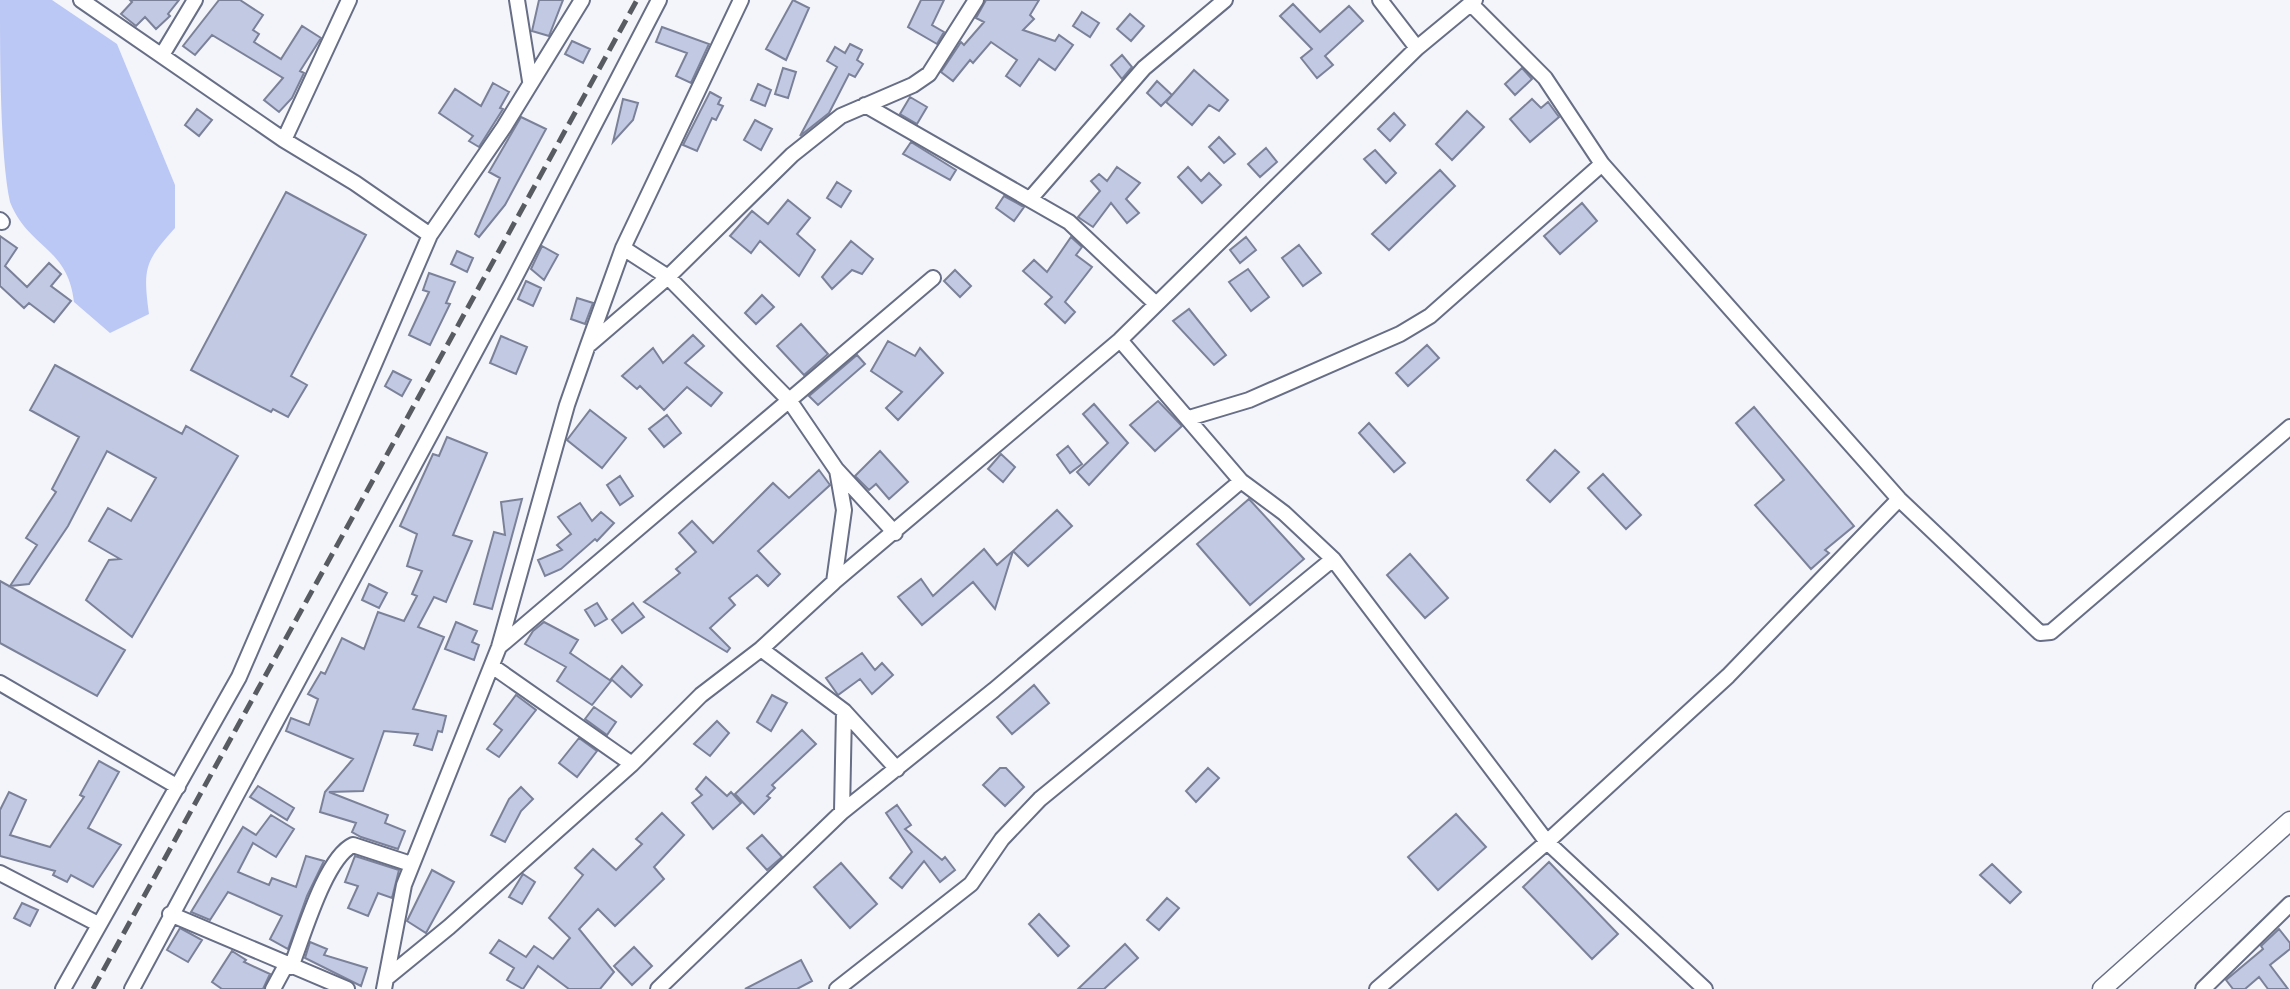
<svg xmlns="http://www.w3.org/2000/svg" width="2290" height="989" viewBox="0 0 2290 989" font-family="Lato,sans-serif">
  <rect width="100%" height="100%" fill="#f3f5fa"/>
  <path fill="#bbc8f5" d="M0,0H52L117,44L175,185V228C144,262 143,269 149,314L110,333L74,302C68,247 28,248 10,202C0,155 0,54 0,0Z"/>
  <path fill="#c2c9e3" stroke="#7b8199" stroke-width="2" d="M130,0H179L168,14L170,16L156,29L145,17L136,26L121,14L132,2Z
    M219,0H240L263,15L253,30L259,34L254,42L281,59L302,26L321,38L300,71L304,73L292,98L279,112L264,100L283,78L212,35L195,55L183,46Z
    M539,0H563L549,36L532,31Z
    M793,0L809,8L786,60L766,49Z
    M921,0H944L932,25L944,32L937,44L908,27Z
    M986,0H1039L1030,15L1034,19L1023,30L1055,41L1059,35L1073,45L1055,70L1039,59L1020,86L1006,76L1017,60L991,42L973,63L970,60L953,81L941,72L961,42L964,45L984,22L976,18Z
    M1293,4L1320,32L1349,6L1363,21L1325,56L1333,65L1317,78L1301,58L1312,49L1280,16Z
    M1082,12L1099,23L1090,37L1073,26Z
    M1130,14L1144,26L1131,41L1117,29Z
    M662,27L709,44L691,83L676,76L687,53L656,42Z
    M572,41L590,49L583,63L565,54Z
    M850,44L862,50L857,60L863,64L855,77L849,74L829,113L800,136L837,67L827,61L835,47L845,53Z
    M1122,55L1132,67L1122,79L1111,65Z
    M783,68L796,72L788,98L775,94Z
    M1522,68L1532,79L1515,95L1505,84Z
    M1194,70L1228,100L1219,111L1209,105L1192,125L1166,102Z
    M1157,81L1172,95L1161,106L1147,93Z
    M493,83L509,92L500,108L503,109L479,147L469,141L473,136L439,113L455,89L481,106Z
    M758,84L771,90L765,106L751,100Z
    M710,92L721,98L718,104L723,106L716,120L712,118L697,151L683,145Z
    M910,97L927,107L917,124L900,114Z
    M623,99L638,103L633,120L613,142Z
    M1532,99L1541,108L1548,102L1559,117L1530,142L1510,119Z
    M197,109L212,120L199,136L185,125Z
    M1467,111L1484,127L1452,160L1436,144Z
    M1394,113L1405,125L1390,141L1378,129Z
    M521,117L546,129L505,205L479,237L475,234L500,178L489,172Z
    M755,120L772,129L761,150L744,140Z
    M1219,137L1235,154L1224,163L1209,147Z
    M911,142L956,170L950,180L903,154Z
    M1266,148L1277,162L1260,177L1248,164Z
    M1375,150L1396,173L1386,183L1364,159Z
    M1117,167L1140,183L1126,199L1139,213L1127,223L1111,203L1093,227L1078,217L1100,191L1091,181L1099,174L1107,181Z
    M1188,167L1201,181L1209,173L1221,185L1202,203L1178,177Z
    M1440,170L1455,186L1389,250L1372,234Z
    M837,182L851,191L841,207L827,198Z
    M286,192L366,235L291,376L307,385L288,417L273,409L271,412L191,370Z
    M1004,196L1024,207L1014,221L996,208Z
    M788,200L810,218L797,234L815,250L799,276L760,241L751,253L730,236L752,211L768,224Z
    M1582,203L1597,221L1560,254L1544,236Z
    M0,236L17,248L5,266L27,287L49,263L61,274L51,286L71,301L54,322L29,303L24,308L0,286Z
    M1071,237L1082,247L1076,255L1092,267L1065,302L1075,312L1065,323L1045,304L1052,297L1023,271L1034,260L1047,272Z
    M1246,237L1256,250L1240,263L1230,250Z
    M851,241L873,259L862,274L852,270L832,289L822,277Z
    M1299,245L1321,273L1303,286L1282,258Z
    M542,246L558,255L544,280L531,269Z
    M457,251L473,258L467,272L451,264Z
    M1248,269L1269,297L1251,311L1229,282Z
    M955,270L971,286L960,297L944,281Z
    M429,273L455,282L446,303L450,304L430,345L409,335L429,292L423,290Z
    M526,281L541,288L533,306L518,299Z
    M762,295L774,307L756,324L745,313Z
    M577,298L593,303L585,324L571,319Z
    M1189,309L1226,355L1214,365L1173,321Z
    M801,324L828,354L804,375L777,346Z
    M693,335L704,346L685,363L722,393L711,406L687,387L664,410L640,386L637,389L622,376L653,348L663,363Z
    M501,336L527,347L516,374L490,363Z
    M888,341L915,356L920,348L943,373L898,420L886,408L902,392L871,371Z
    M1427,345L1439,358L1408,386L1396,373Z
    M857,355L865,364L818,405L809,396Z
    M55,365L182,434L186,426L238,456L132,637L86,600L109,560L120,559L89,541L108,508L131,521L156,478L107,451L68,526L29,584L10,586L37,545L26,538L56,492L52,489L79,437L30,410Z
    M393,371L411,380L402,396L385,386Z
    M1158,401L1182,426L1155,451L1130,425Z
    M1094,404L1128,443L1089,485L1077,472L1108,443L1083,414Z
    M1754,407L1854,526L1825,550L1829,553L1811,569L1755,505L1784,480L1736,423Z
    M590,410L626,438L602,468L567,440Z
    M667,415L681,433L664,447L649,429Z
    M1369,423L1405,463L1394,472L1359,433Z
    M447,437L487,453L453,535L472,541L446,602L434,597L418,627L444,637L413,709L446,716L442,732L438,731L432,750L414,745L418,734L384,731L363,791L329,792L388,815L385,823L405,831L398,849L361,837L352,832L356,823L320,812L325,792L353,759L286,731L291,718L309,725L318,699L308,694L321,672L325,674L342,638L364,649L378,612L404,621L417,596L412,594L422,571L407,566L417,534L400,526L433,454L439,456Z
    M1068,446L1082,464L1070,473L1057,455Z
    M1555,450L1579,472L1550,502L1527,480Z
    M880,451L908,482L889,499L876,484L869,490L855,476Z
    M1001,454L1015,467L1003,482L988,469Z
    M819,470L830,485L758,551L780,574L768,586L757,575L729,598L735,605L710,628L730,648L727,652L644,602L680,573L676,569L696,552L679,533L692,521L713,543L773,483L789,498Z
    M1603,474L1641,515L1626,529L1588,488Z
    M620,476L633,496L620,505L607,485Z
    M522,499L492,609L474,604L494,532L505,535L501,502Z
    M1249,499L1304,559L1250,605L1197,544Z
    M580,503L592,521L601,512L614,523L597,541L595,539L561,569L545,576L538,560L562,550L557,545L571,534L558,517Z
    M1057,510L1072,526L1028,566L1013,551Z
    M984,549L997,565L1013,551L995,609L973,582L922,625L898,597L921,579L933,596Z
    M1410,554L1448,598L1425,618L1387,575Z
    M0,581L125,650L97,696L0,643Z
    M369,584L387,593L379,608L362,600Z
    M597,603L607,619L595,626L585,610Z
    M633,603L644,617L622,633L612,620Z
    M456,622L477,631L472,642L479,645L474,660L445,649Z
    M544,622L578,640L570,653L611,681L592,705L557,681L566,667L525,644L533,631Z
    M862,653L875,670L882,663L893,675L872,694L860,679L838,695L826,678Z
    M622,666L642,685L631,697L611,679Z
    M1034,685L1049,703L1012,734L997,717Z
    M516,695L536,710L499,757L487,749L502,730L494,724Z
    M772,695L787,703L771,731L757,722Z
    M594,707L616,722L607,735L585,719Z
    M717,721L729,733L710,756L694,744Z
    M802,730L816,744L772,785L775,788L767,796L770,798L754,814L735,794Z
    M579,738L597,751L577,777L559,763Z
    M99,761L119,772L88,828L121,845L93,887L71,875L67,882L53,875L55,871L0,856V810L9,792L26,800L10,835L50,847L84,797L80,795Z
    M1000,768H1006L1024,787L1005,806L983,785Z
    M1208,768L1219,778L1196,802L1186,791Z
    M706,777L727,796L731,792L741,803L713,829L692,803L702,795L696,789Z
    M258,786L294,808L287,820L250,797Z
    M521,787L533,799L521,811L505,842L491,835L509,799Z
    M897,805L911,825L905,829L942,860L945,857L955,870L940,882L924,861L902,888L890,878L912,852L886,813Z
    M662,813L684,835L654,867L664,879L615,926L598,909L579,929L614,972L600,989H569L538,966L523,989L507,980L514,968L490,953L499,940L526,957L534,946L553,959L570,938L549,918L583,875L575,868L593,849L616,870L642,844L636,839Z
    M1456,814L1486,847L1438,890L1408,857Z
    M271,815L294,829L276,857L253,843L238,872L269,885L272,878L296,887L306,856L324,861L307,896L288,949L270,939L282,916L228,892L210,920L191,912L243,827L256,835Z
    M762,835L782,857L767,870L747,848Z
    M355,856L399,870L392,898L378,893L368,916L348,908L358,886L345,882Z
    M1549,862L1618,934L1592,959L1523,887Z
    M841,863L877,904L850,928L814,887Z
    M1992,864L2021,892L2010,903L1980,875Z
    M432,870L454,882L426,933L407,921Z
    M523,874L535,882L522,904L509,897Z
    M1167,898L1179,908L1159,930L1147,920Z
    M22,903L38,910L30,926L14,918Z
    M1039,914L1069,946L1058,956L1029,924Z
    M180,928L202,940L188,962L167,950Z
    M2279,929L2290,943V949L2270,965L2288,989H2268L2259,977L2245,989H2233L2226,980L2263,949L2261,946Z
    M310,942L327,949L324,955L367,968L361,986L305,958Z
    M1125,944L1138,958L1104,989H1078Z
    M634,947L652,966L632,985L614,966Z
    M232,951L246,960L244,962L270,974L263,989H222L212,982Z
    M801,960L812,981L797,989H745Z"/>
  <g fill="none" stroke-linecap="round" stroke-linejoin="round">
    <defs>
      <path id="minor" d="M517,0L530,81
        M1380,0L1417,48
        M1470,3L1545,78L1602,164L1899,499L2040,633L2051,632L2290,427
        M162,55L195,0
        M865,105L1069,222L1156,304
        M284,140L349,0
        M1030,199L1144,68L1225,0
        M0,220L2,222
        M430,235L504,127L582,0
        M623,248L668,277L789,400L836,469L895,533
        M1120,340L1241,481L1284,513L1333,559L1547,842L1705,989
        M590,344L668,277L792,155L841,116L913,85L929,74L976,0
        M1189,418L1249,400L1400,334L1430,316L1602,164
        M834,582L844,510L837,470
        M500,646L933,278
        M761,649L844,711L897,769
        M492,666L632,764
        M0,683L178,787
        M842,812L844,711
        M0,873L98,924
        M170,914L347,989
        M291,967C303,937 325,858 353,845L411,864
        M389,976L449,927L632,764L701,695L761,649L834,582L1120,340L1417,48L1475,0
        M63,989L239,677L430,235L355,183L284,140L81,0
        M132,989L512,283L659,0
        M273,989L286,965
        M384,989L404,885L499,647L567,405L588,345L623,248L741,0
        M658,989L842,812L994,690L1241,481
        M837,989L971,884L1002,839L1040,799L1333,559
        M1377,989L1547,842L1728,676L1899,499
        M2203,989L2290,904"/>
      <path id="tertiary" d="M2102,989L2290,821"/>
    </defs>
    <use href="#minor" stroke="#676e85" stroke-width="18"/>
    <use href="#tertiary" stroke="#676e85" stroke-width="21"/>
    <use href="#minor" stroke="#fff" stroke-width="14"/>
    <use href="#tertiary" stroke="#fff" stroke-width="18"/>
    <path stroke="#595b62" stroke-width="5" stroke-dasharray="14 7" stroke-linecap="butt" d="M93,989L637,0"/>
  </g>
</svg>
